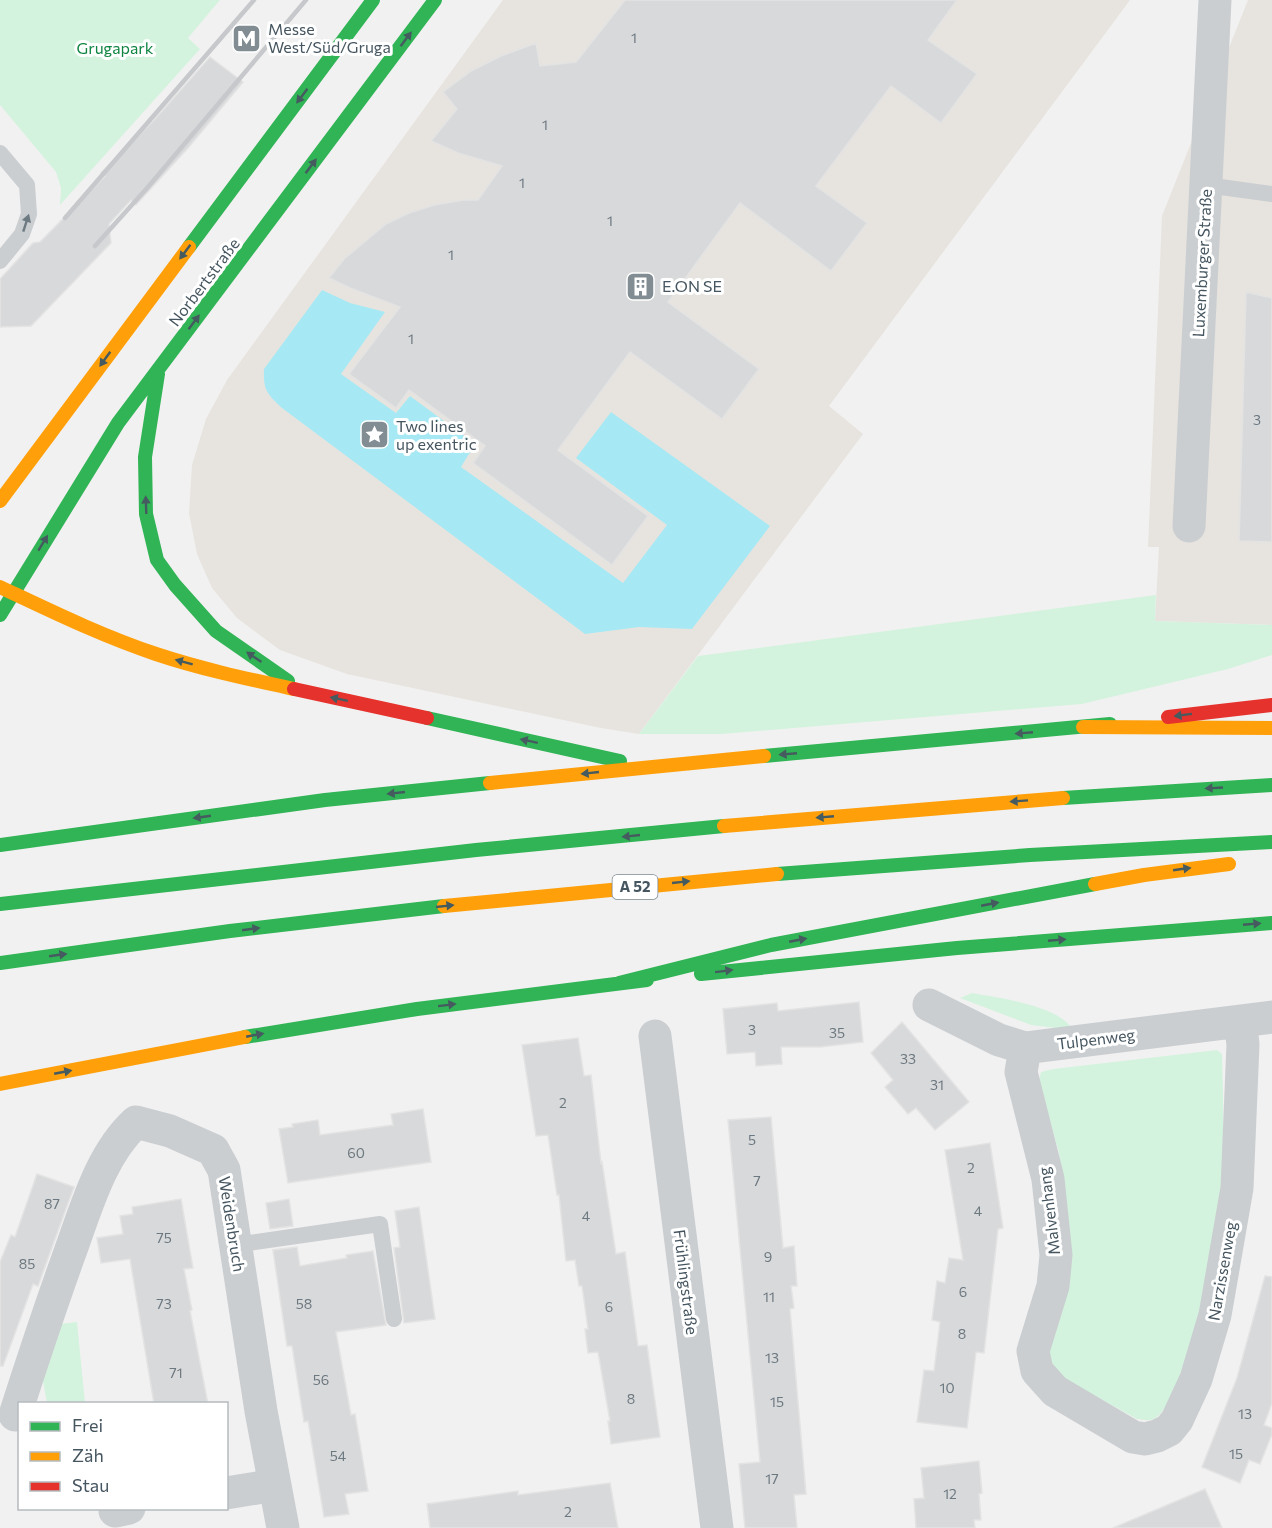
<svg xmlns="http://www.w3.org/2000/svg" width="1272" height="1528" viewBox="0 0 1272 1528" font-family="Commissioner,sans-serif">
  <rect width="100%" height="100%" fill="#f2f1f1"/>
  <path fill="#e7e4df" d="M503,0H1130L829,406L863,434L639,734L601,728L347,674L280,650L237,618L212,588L197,554L189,513L192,465L206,419L227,380Z
    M1248,0H1272V625L1155,621L1159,547H1148L1162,216Z"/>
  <path fill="#d4f3de" d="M0,0H220L188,38L200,49L60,205L61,188L56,172L0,105Z
    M1156,595L1155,621L1272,625V655L1228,669L1082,704L722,734H639L698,656Z
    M972,993C999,998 1059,1005 1073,1030L1031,1025L960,998Z
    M1217,1050L1222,1054C1224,1117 1225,1183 1215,1245C1210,1277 1181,1398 1158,1416C1152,1422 1145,1420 1137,1419L1061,1377L1048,1359L1069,1234L1059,1153L1039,1081L1041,1072L1053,1069Z
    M77,1322L85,1403H47L42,1376L60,1324Z"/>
  <path fill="#a6e9f4" d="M322,290L350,303L385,312L341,374L396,413L410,396L475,444L461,467L623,583L667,525L576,458L611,412L770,526L692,629L639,627L585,634L282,408C267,394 263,390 264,369Z"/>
  <path fill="#d8d9da" stroke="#e3e3e4" stroke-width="1.5" d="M625,0H957L928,40L977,74L941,123L891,86L816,186L867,223L831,271L740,203L668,302L759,369L722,419L630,352L558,450L648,516L612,565L473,463L485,446L409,390L396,408L349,374L400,307L350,288L329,278L344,259L386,224L409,213L434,205L463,200H478L502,166L458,153L431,141L457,109L443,92L471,71L501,56L536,43L540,66L576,62Z
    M210,57L243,82L188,148L136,205L131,200L109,224L111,243L31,326L0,327V279L33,243L40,242L105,176L101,173L154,120Z
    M1246,292L1272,298V542L1239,541Z
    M859,1002L863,1042L820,1047H781L782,1064L756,1066L755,1052L727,1054L723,1009L777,1003L778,1011Z
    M902,1022L969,1102L935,1130L916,1108L908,1114L885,1087L893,1080L871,1053Z
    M578,1038L584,1076L591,1075L601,1163L602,1162L616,1254L625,1252L638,1346L647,1345L660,1437L611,1444L608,1421H610L598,1352L588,1353L585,1329H588L582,1286H579L575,1260L566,1261L559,1195H557L548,1135L536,1136L522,1045Z
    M423,1109L431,1162L288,1183L279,1129L293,1127L292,1124L318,1120L320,1135L393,1125L391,1114Z
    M771,1117L783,1248L794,1246L797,1286H791L794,1308L790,1309L806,1494L794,1495L797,1528H745L739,1464L760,1462L728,1120Z
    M990,1143L1003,1228L998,1229L984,1353L976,1352L967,1428L917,1422L924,1370L934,1371L940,1322L932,1320L937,1281L945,1283L949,1258L963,1260L945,1150Z
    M37,1174L74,1187L38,1286L33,1284L3,1366H0V1262L11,1235L15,1237Z
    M181,1199L193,1268L184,1269L192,1310L190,1311L208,1404H154L130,1259L101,1263L97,1238L123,1234L120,1216L133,1214L132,1207Z
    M289,1199L293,1226L270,1229L266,1203Z
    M419,1207L435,1319L404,1323L394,1248L400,1247L395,1211Z
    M297,1247L300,1266L347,1258L346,1255L373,1251L386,1325L336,1332L351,1415L355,1414L368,1491L345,1494L349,1514L324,1517L308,1421L304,1422L292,1346H287L273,1250Z
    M1265,1276L1272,1277V1403L1264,1425L1272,1428V1434L1260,1464L1249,1460L1240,1483L1202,1467L1237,1378Z
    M979,1461L982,1493L979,1494L981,1520H974L975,1528H916L914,1499L924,1498L921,1468Z
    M610,1483L618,1528H430L427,1504L518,1491V1495Z
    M1205,1489L1222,1528H1113Z"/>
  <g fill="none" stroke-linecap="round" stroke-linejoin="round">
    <path stroke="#caced1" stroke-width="16" d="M0,153L27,185L29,214L22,234L0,261
      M1206,185L1272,194
      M235,1245L380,1224L394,1319"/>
    <path stroke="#caced1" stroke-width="33" d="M1189,526L1215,0
      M929,1005L999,1040L1025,1048L1272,1017
      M655,1036L717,1528
      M1025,1048L1021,1072L1048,1179L1056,1255L1053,1286L1033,1351L1037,1371L1055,1391L1133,1437L1145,1439L1157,1436L1169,1430L1177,1420L1196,1379L1215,1315L1237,1188L1243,1044L1240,1021
      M15,1415C32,1362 50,1308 69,1255C86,1209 100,1155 136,1122L170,1131L213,1150L224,1170L261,1411L283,1528
      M226,1493L275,1485
      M115,1511L129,1508"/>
    <path stroke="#30b455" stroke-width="14" d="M189,247L373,0
      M158,374L145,457L146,514L157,560L175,585L216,631L288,681
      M0,615L118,423L435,0
      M427,718L620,761
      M764,756L1110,724
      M1063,798L1272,785
      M0,845L325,800L490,783
      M777,874L1030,855L1272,842
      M0,904L476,850L724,826
      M0,963L230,931L444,906
      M701,974L957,948L1272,923
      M619,983L771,945L1095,884
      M245,1037L417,1009L647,980"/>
    <path stroke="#ff9f0a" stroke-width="14" d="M0,501L189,247
      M0,587C51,611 102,636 156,654C201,669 248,679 294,689
      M1083,727L1272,728
      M490,783L764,756
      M724,826L1063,798
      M1095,884L1144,875L1229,864
      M444,906L777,874
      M0,1084L245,1037"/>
    <path stroke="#e5322d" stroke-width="14" d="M294,689L427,718
      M1168,717L1272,705"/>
    <path stroke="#c6c8cb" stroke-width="4.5" d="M65,218L254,0
      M95,246L148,187L306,0"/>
  </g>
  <defs><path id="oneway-solid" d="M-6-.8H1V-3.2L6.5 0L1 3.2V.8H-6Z" transform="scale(1.5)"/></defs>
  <g fill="#455b5f">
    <use href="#oneway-solid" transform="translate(406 39) rotate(-53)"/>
    <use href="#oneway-solid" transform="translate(302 96) rotate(127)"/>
    <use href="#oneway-solid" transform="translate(311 166) rotate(-53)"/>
    <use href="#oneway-solid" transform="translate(185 252) rotate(127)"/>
    <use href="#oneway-solid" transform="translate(194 322) rotate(-53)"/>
    <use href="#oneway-solid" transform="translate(105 359) rotate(126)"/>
    <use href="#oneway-solid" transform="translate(146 505) rotate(-92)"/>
    <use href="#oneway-solid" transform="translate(43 543) rotate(-59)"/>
    <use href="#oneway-solid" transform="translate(254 657) rotate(-146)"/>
    <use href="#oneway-solid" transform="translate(184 662) rotate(-165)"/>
    <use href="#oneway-solid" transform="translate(339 699) rotate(-168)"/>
    <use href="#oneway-solid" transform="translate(1183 715) rotate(173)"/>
    <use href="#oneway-solid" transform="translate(1024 733) rotate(175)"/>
    <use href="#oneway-solid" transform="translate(529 741) rotate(-168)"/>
    <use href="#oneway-solid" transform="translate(788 754) rotate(175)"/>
    <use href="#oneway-solid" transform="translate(590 773) rotate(174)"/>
    <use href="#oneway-solid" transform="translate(1214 788) rotate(177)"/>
    <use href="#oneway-solid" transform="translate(396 793) rotate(174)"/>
    <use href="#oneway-solid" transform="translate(1019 801) rotate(176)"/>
    <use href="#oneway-solid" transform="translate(202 817) rotate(172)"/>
    <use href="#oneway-solid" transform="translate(825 817) rotate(175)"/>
    <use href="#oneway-solid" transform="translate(631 836) rotate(174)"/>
    <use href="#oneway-solid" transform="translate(1182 869) rotate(-8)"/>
    <use href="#oneway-solid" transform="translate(681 882) rotate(-6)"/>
    <use href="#oneway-solid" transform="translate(990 904) rotate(-11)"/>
    <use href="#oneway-solid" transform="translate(445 906) rotate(-6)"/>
    <use href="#oneway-solid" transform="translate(1252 924) rotate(-5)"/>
    <use href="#oneway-solid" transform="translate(251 929) rotate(-8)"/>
    <use href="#oneway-solid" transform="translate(798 940) rotate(-11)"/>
    <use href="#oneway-solid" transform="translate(1057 940) rotate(-5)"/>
    <use href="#oneway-solid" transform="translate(58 955) rotate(-8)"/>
    <use href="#oneway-solid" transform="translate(724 971) rotate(-7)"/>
    <use href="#oneway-solid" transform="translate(447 1005) rotate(-7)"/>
    <use href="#oneway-solid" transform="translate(255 1035) rotate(-11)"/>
    <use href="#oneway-solid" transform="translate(63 1072) rotate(-11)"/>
  </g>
  <use fill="#6e7a82" href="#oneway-solid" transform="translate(26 223) rotate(-72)"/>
  <defs>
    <symbol id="metro-square" viewBox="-11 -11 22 22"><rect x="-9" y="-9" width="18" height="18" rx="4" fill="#828c93" stroke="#fff"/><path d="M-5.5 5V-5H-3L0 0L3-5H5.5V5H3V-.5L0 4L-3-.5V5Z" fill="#fff"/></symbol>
    <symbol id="building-square" viewBox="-11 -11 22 22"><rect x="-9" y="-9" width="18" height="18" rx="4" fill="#828c93" stroke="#fff"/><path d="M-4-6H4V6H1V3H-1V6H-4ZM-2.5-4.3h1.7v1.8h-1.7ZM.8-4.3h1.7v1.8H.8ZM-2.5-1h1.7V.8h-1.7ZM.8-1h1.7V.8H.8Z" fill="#fff"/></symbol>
    <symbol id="sight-square" viewBox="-11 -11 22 22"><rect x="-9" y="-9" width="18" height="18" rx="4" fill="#828c93" stroke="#fff"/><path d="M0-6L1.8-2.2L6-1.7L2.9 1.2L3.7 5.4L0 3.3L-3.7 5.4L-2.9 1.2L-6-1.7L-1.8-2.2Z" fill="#fff"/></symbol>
  </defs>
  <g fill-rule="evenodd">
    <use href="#metro-square" x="230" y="22" width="33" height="33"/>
    <use href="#building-square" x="624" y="270" width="33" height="33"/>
    <use href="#sight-square" x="358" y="418" width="33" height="33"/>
  </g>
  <g text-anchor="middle" stroke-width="6" stroke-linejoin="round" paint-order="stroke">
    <g font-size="14" fill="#6c7880">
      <text x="634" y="43">1</text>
      <text x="545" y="130">1</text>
      <text x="522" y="188">1</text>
      <text x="610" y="226">1</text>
      <text x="451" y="260">1</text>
      <text x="411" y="344">1</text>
      <text x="1257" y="425">3</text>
      <text x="752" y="1035">3</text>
      <text x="837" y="1038">35</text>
      <text x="908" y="1064">33</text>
      <text x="937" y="1090">31</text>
      <text x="563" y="1108">2</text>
      <text x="752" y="1145">5</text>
      <text x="356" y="1158">60</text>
      <text x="971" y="1173">2</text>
      <text x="757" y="1186">7</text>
      <text x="52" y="1209">87</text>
      <text x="978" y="1216">4</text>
      <text x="586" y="1221">4</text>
      <text x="164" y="1243">75</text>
      <text x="768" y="1262">9</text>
      <text x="27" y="1269">85</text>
      <text x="963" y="1297">6</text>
      <text x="769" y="1302">11</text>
      <text x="164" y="1309">73</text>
      <text x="304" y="1309">58</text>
      <text x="609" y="1312">6</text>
      <text x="962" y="1339">8</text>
      <text x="772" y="1363">13</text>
      <text x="176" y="1378">71</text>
      <text x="321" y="1385">56</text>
      <text x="947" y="1393">10</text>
      <text x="631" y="1404">8</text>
      <text x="777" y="1407">15</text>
      <text x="1245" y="1419">13</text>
      <text x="1236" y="1459">15</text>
      <text x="338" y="1461">54</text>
      <text x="772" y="1484">17</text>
      <text x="950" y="1499">12</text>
      <text x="568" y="1517">2</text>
    </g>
    <rect fill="#fff" stroke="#7e8990" stroke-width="1.5" x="612.5" y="875" width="45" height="24" rx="4.5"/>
    <g font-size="15" font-weight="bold" fill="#465660">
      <text x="635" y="892">A 52</text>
    </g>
    <g font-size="16" fill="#465660" stroke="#fff" text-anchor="start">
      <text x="268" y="35">Messe<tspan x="268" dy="18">West/Süd/Gruga</tspan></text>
      <text x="662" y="292">E.ON SE</text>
      <text x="396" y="432">Two lines<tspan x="396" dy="18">up exentric</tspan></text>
    </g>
    <g font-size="16" fill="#0e8441" stroke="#fff">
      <text x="115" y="54">Grugapark</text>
    </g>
    <g font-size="16" fill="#465660" stroke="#fff">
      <text transform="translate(1202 263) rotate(-87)" y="6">Luxemburger Straße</text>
      <text transform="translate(204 282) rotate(-53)" y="6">Norbertstraße</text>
      <text transform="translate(1096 1039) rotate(-7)" y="6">Tulpenweg</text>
      <text transform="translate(1049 1211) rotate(-97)" y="6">Malvenhang</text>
      <text transform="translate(232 1224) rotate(81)" y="6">Weidenbruch</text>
      <text transform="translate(1222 1271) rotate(-80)" y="6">Narzissenweg</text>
      <text transform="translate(686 1282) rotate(83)" y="6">Frühlingstraße</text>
    </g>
  </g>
  <rect x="18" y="1402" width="210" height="108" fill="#ffffff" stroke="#b5bbbf" stroke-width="1.5"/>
  <rect x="30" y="1422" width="30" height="9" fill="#30b455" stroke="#b5bbbf" stroke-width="1.5"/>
  <text x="72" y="1432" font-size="18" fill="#465660">Frei</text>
  <rect x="30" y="1452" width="30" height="9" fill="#ff9f0a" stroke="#b5bbbf" stroke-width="1.5"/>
  <text x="72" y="1462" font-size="18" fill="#465660">Zäh</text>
  <rect x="30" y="1482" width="30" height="9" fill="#e5322d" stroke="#b5bbbf" stroke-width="1.5"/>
  <text x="72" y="1492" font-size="18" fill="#465660">Stau</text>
</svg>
